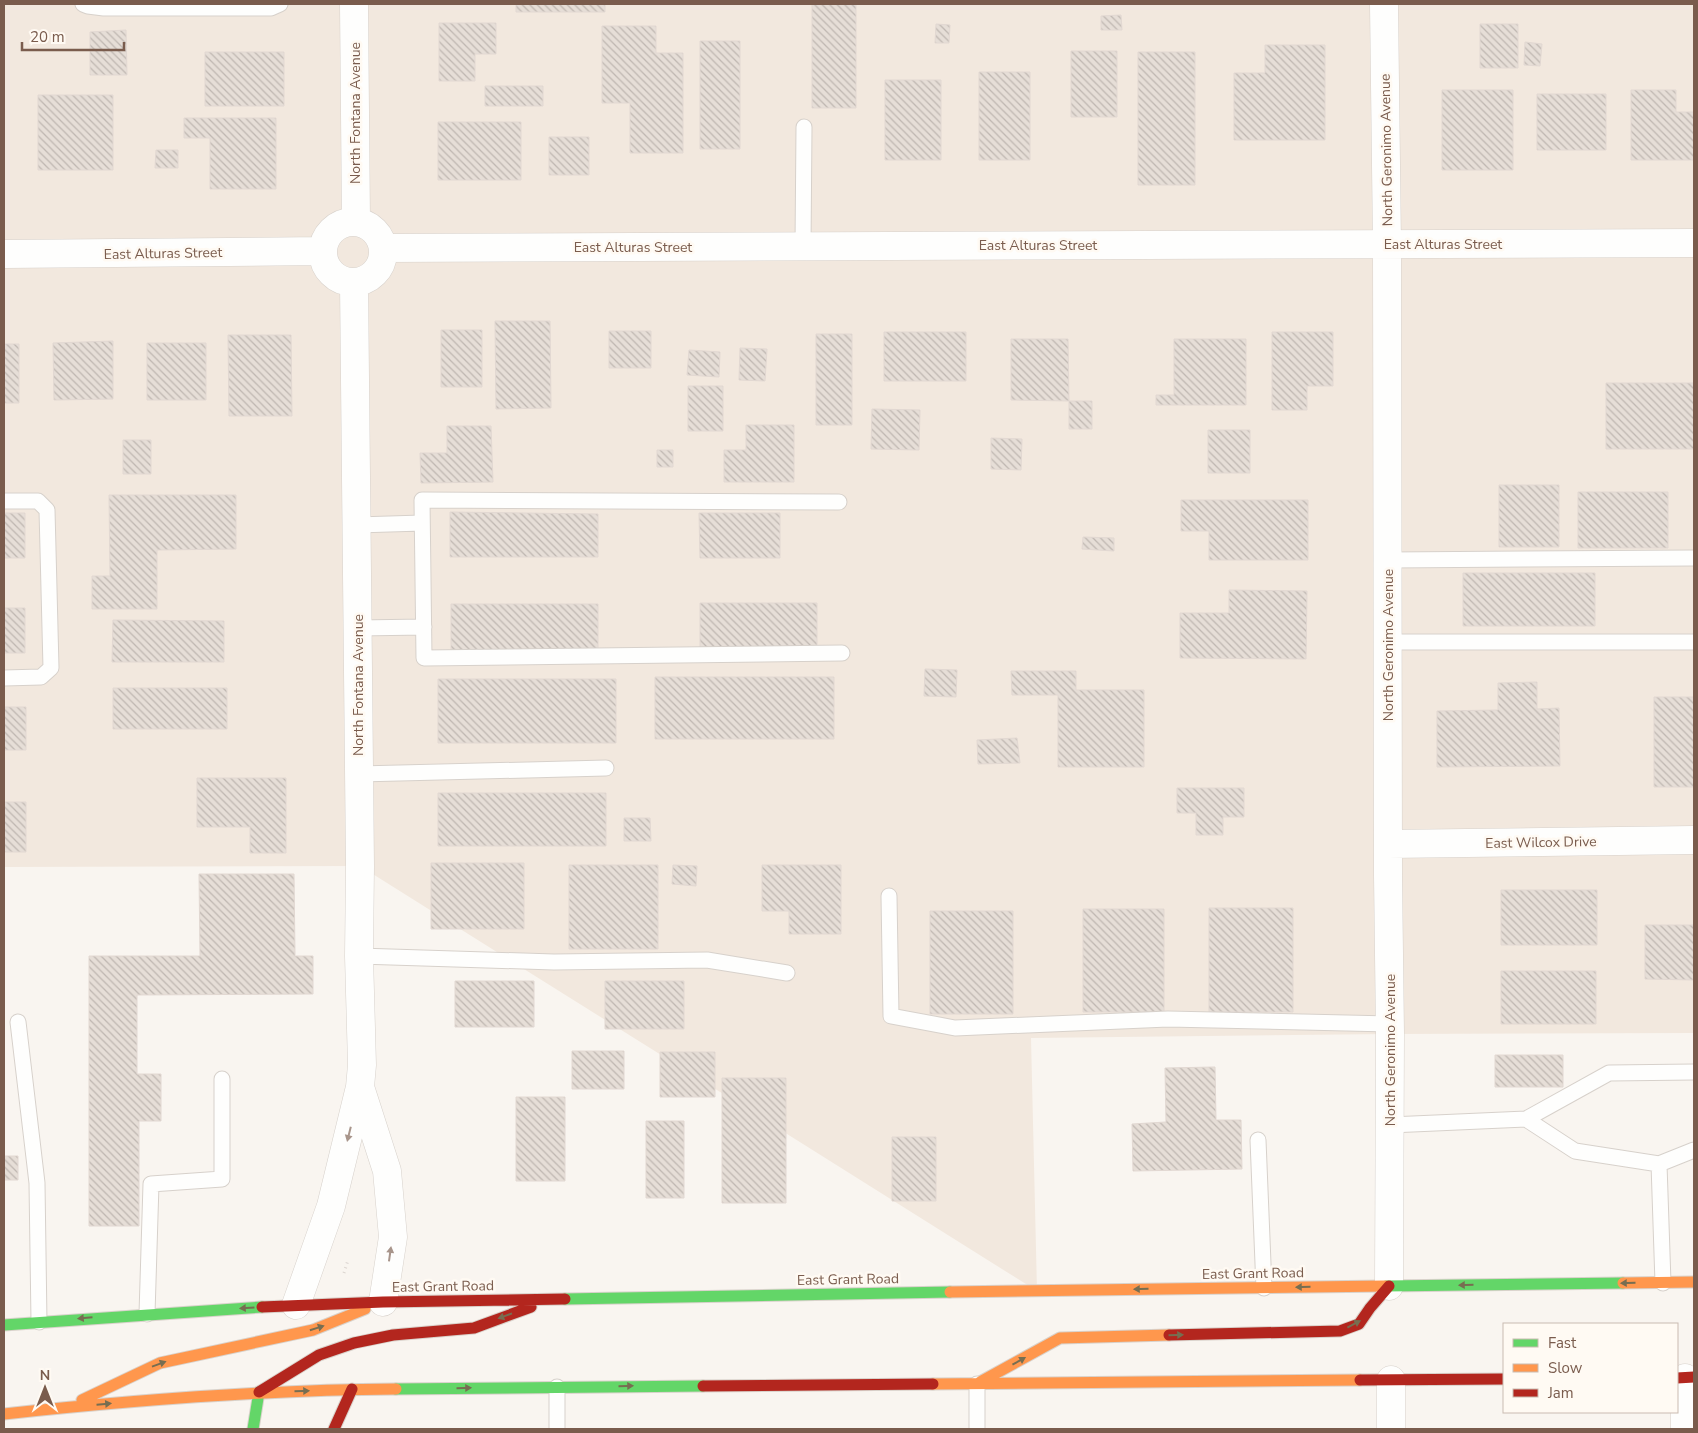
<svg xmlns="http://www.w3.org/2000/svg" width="1698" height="1433" viewBox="0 0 1698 1433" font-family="'Nunito Sans',sans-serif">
  <defs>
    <pattern id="building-back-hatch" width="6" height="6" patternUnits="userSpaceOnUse" patternTransform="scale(1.25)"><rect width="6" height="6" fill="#e6ded7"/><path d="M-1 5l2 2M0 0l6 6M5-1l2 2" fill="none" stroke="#bfb7b1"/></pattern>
  </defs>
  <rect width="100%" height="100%" fill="#f9f5f0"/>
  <path fill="#f2e8de" d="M4,4H1694V1033L1390,1034L1031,1038L1037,1291L360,866L4,867Z"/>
  <path fill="url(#building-back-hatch)" stroke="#e2d8d2" d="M516,4H605V12H516Z
    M812,4H856V108H812Z
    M1121,15L1122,30H1101V16Z
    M439,23H496V54H475V81H439Z
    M936,24L950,25L949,43H935Z
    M1480,24H1518V68H1480Z
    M602,26H656V53H683V153H630V103H602Z
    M126,30L127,75H90V32Z
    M700,41H740V149H700Z
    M1525,42L1542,44L1540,66L1524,65Z
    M1265,45H1325V140H1234V73H1265Z
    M1071,51H1117V117H1071Z
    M205,52H284V106H205Z
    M1138,52H1195V185H1138Z
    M979,72H1030V160H979Z
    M885,80H941V160H885Z
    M485,86H543V106H485Z
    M1442,90H1513V170H1442Z
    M1631,90H1676V112H1694V160H1631Z
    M1537,94H1606V150H1537Z
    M38,95H113V170H38Z
    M184,118H276V189H210V138H184Z
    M438,122H521V180H438Z
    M549,137H589V175H549Z
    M156,150H178V168H155Z
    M495,321H550L551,408L496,409Z
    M441,330H482V387H441Z
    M609,331H651V368H609Z
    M884,332H966V381H884Z
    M1272,332H1333V386H1307V410H1272Z
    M816,334H852V425H816Z
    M228,335H291L292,416H229Z
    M1011,339H1068L1069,401L1011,400Z
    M1174,339H1246V405H1156V395H1174Z
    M113,341V399L54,400L53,343Z
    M147,343H206V400H147Z
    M4,344H19V403H4Z
    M740,348L767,349L765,381L739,380Z
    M689,350L720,352L719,377L687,375Z
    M1606,383H1694V449H1606Z
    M688,386H723V431H688Z
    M1069,401H1092V429H1069Z
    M872,409L920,410L919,450L871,449Z
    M746,425H794V482H724V450H746Z
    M447,426H491L493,482L421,483L420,453H447Z
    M1208,430H1250V473H1208Z
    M991,438L1022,439L1021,470L991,469Z
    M123,440H151V474H123Z
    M657,450H673V467H657Z
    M1499,485H1559V547H1499Z
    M1578,492H1668V548H1578Z
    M109,495H236V549L157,550V609H92V576H110Z
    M1181,500H1308V560H1209V531H1181Z
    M450,512L598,514V557H450Z
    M4,513H25V558H4Z
    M699,513H780V558H700Z
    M1083,537L1114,538V551L1082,549Z
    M1463,573H1595V626H1463Z
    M1229,590L1307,591L1306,659L1180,658V613H1229Z
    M700,603H817V646L700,650Z
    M451,604H598V650L451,652Z
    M4,608H25V653H4Z
    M113,620L224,621V662H112Z
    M925,669L957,670L956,697L924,696Z
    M1011,671H1076V690H1144V767H1058V695H1012Z
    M655,677H834V739H655Z
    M438,679H616V743H438Z
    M1537,682V709L1559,708L1560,766L1437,767V711L1498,710V683Z
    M113,688H227V729H113Z
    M1654,697H1694V787H1654Z
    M4,707H26V750H4Z
    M1017,738L1020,763L978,764L977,740Z
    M197,778H286V853H250V827H197Z
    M1177,788H1244V817H1223V835H1196V813H1177Z
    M438,793H606V846H438Z
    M4,802H26V852H4Z
    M624,818H650L651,841H624Z
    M431,863H524V929H431Z
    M569,865H658V949H569Z
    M673,865L697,866L696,886L672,884Z
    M762,865H841V934H789V911H762Z
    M199,874H294L295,956H313V994L137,995V1074H161V1121H139V1226H89V956H200Z
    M1501,890H1597V945H1501Z
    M1209,908H1293V1012H1209Z
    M1083,909H1164V1012H1083Z
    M930,911H1013V1014H930Z
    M1645,925H1694V980L1645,979Z
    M1501,971H1596V1024H1501Z
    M455,981H534V1027H455Z
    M605,981H684V1029H605Z
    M572,1051H624V1089H572Z
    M660,1052H715V1097H660Z
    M1495,1055H1563V1087H1495Z
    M1215,1067L1216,1120H1241L1242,1169L1133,1171L1132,1124L1166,1122L1165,1068Z
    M722,1078H786V1203H722Z
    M516,1097H565V1181H516Z
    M646,1121H684V1198H646Z
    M892,1137H936V1201H892Z
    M4,1156H18V1180H4Z"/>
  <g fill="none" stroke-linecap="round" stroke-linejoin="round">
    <defs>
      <path id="lane" d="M83,4L88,6L104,8H271L280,4
        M803,246L804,127
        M4,501H38L47,510L51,668L41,677L4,678
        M839,502L422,500L424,658L842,653
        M357,525L422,523
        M1388,560L1694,558
        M358,628L424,627
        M1388,642H1694
        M359,774L606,768
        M889,896L891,1016L955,1028L1168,1019L1390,1024
        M359,956L554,962L707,960L787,973
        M18,1022L37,1183L39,1322
        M1526,1119L1609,1073L1694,1072
        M1390,1125L1526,1119L1575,1151L1659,1164L1663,1283
        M1258,1140L1264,1288
        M1659,1164L1694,1150
        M147,1314L151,1184L222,1179V1079
        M977,1384V1429
        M557,1387V1429"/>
      <path id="street" d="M354,4L356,222
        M1384,4L1387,245L1388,875L1390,1034L1389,1286
        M323 252a30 30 0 1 1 60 0a30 30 0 1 1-60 0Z
        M383,248L1694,243
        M4,254L323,251
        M1388,844L1694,840
        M360,1087L387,1171L393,1237L383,1302
        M296,1305L331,1206L360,1087L362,1065L359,956L360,866L354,282
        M1685,1378V1429
        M1391,1429V1380"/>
      <path id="fast" d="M1386,1286L1623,1283
        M565,1299L950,1292
        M4,1325L262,1307
        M396,1389L703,1386
        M253,1429L259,1392"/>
      <path id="slow" d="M1623,1283L1694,1282
        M950,1292L1386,1286
        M980,1382L1060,1338L1169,1335
        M933,1384L1360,1380
        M82,1400L160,1363L313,1330L365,1309
        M4,1414C134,1400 265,1390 396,1389"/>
      <path id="jam" d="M262,1307L383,1302L565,1299
        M1169,1335L1340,1331L1359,1324L1370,1308L1389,1286
        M1677,1378L1694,1377
        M1360,1380L1504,1379
        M703,1386L933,1384
        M259,1392L319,1355L354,1343L393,1335L474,1328L531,1307
        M334,1429L352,1389"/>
    </defs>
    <use href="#lane" stroke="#d7d1cb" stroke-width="17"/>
    <use href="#street" stroke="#d7d1cb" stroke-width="29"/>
    <use href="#fast" stroke="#d9d2cb" stroke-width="13"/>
    <use href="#slow" stroke="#d9d2cb" stroke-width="13"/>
    <use href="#jam" stroke="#d9d2cb" stroke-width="13"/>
    <path stroke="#dcd5d0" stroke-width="3" stroke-dasharray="1 4" stroke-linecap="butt" d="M344,1273L348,1260"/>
    <use href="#lane" stroke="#fefefd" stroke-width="15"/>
    <use href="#street" stroke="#fefefd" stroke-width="28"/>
    <use href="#fast" stroke="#63d668" stroke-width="11"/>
    <use href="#slow" stroke="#ff974d" stroke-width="11"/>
    <use href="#jam" stroke="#b3261e" stroke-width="11"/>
  </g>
  <defs><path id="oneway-solid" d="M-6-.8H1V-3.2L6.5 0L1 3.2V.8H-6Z" transform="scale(1.25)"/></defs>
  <g fill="#a8958b">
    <use href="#oneway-solid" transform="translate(349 1134) rotate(104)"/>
    <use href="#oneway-solid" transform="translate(390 1254) rotate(-82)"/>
  </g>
  <g fill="#776e51">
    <use href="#oneway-solid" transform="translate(1628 1283) rotate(179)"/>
    <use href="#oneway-solid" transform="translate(1466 1285) rotate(179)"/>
    <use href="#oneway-solid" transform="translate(1303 1287) rotate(179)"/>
    <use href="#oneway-solid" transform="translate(1141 1289) rotate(179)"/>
    <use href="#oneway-solid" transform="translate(247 1308) rotate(177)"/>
    <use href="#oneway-solid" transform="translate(505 1316) rotate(160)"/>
    <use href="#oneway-solid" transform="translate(85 1318) rotate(175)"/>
    <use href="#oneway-solid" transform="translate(1354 1324) rotate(-28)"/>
    <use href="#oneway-solid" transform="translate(317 1328) rotate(-18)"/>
    <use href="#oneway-solid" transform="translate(1176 1335) rotate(-2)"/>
    <use href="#oneway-solid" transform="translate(1019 1361) rotate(-29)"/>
    <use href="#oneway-solid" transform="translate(159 1364) rotate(-20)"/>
    <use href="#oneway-solid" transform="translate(626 1386) rotate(-1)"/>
    <use href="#oneway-solid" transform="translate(464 1388) rotate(-1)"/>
    <use href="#oneway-solid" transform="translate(302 1391) rotate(-2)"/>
    <use href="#oneway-solid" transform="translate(104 1404) rotate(-5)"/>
  </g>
  <g text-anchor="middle" stroke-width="5" stroke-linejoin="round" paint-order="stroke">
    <g font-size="14" fill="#7a5c4d" stroke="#fffaf3">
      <text transform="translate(355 113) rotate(-90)" y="5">North Fontana Avenue</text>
      <text transform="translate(1386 150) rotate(-91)" y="5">North Geronimo Avenue</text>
      <text x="1443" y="249">East Alturas Street</text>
      <text x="1038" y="250">East Alturas Street</text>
      <text x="633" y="252">East Alturas Street</text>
      <text transform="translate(163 253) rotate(-1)" y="5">East Alturas Street</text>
      <text transform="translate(1388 645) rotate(-90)" y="5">North Geronimo Avenue</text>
      <text transform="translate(358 685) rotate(-90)" y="5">North Fontana Avenue</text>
      <text transform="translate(1541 842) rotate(-1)" y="5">East Wilcox Drive</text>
      <text transform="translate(1390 1050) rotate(-90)" y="5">North Geronimo Avenue</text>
      <text transform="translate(1253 1273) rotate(-1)" y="5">East Grant Road</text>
      <text transform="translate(848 1279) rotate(-1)" y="5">East Grant Road</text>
      <text transform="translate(443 1286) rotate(-1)" y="5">East Grant Road</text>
    </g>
  </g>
  <rect width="1698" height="1433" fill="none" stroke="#7a5c4d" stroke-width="10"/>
  <rect x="1503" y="1323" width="175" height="90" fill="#fffaf3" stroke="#cabbb1"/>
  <rect x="1513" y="1339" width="25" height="8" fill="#63d668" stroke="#cabbb1"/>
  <text x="1548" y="1348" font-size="15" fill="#7a5c4d">Fast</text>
  <rect x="1513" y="1364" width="25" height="8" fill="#ff974d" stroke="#cabbb1"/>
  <text x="1548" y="1373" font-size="15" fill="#7a5c4d">Slow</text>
  <rect x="1513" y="1389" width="25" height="8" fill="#b3261e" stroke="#cabbb1"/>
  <text x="1548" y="1398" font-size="15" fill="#7a5c4d">Jam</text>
  <g transform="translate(45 1388)" stroke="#fffaf3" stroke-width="4" paint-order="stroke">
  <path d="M0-4L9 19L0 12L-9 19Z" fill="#7a5c4d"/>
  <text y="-8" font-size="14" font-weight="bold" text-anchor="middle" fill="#7a5c4d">N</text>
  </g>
  <path d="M22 42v8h102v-8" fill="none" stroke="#7a5c4d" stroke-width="2.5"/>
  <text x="30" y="42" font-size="15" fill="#7a5c4d" stroke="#fffaf3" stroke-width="4" paint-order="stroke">20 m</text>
</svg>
